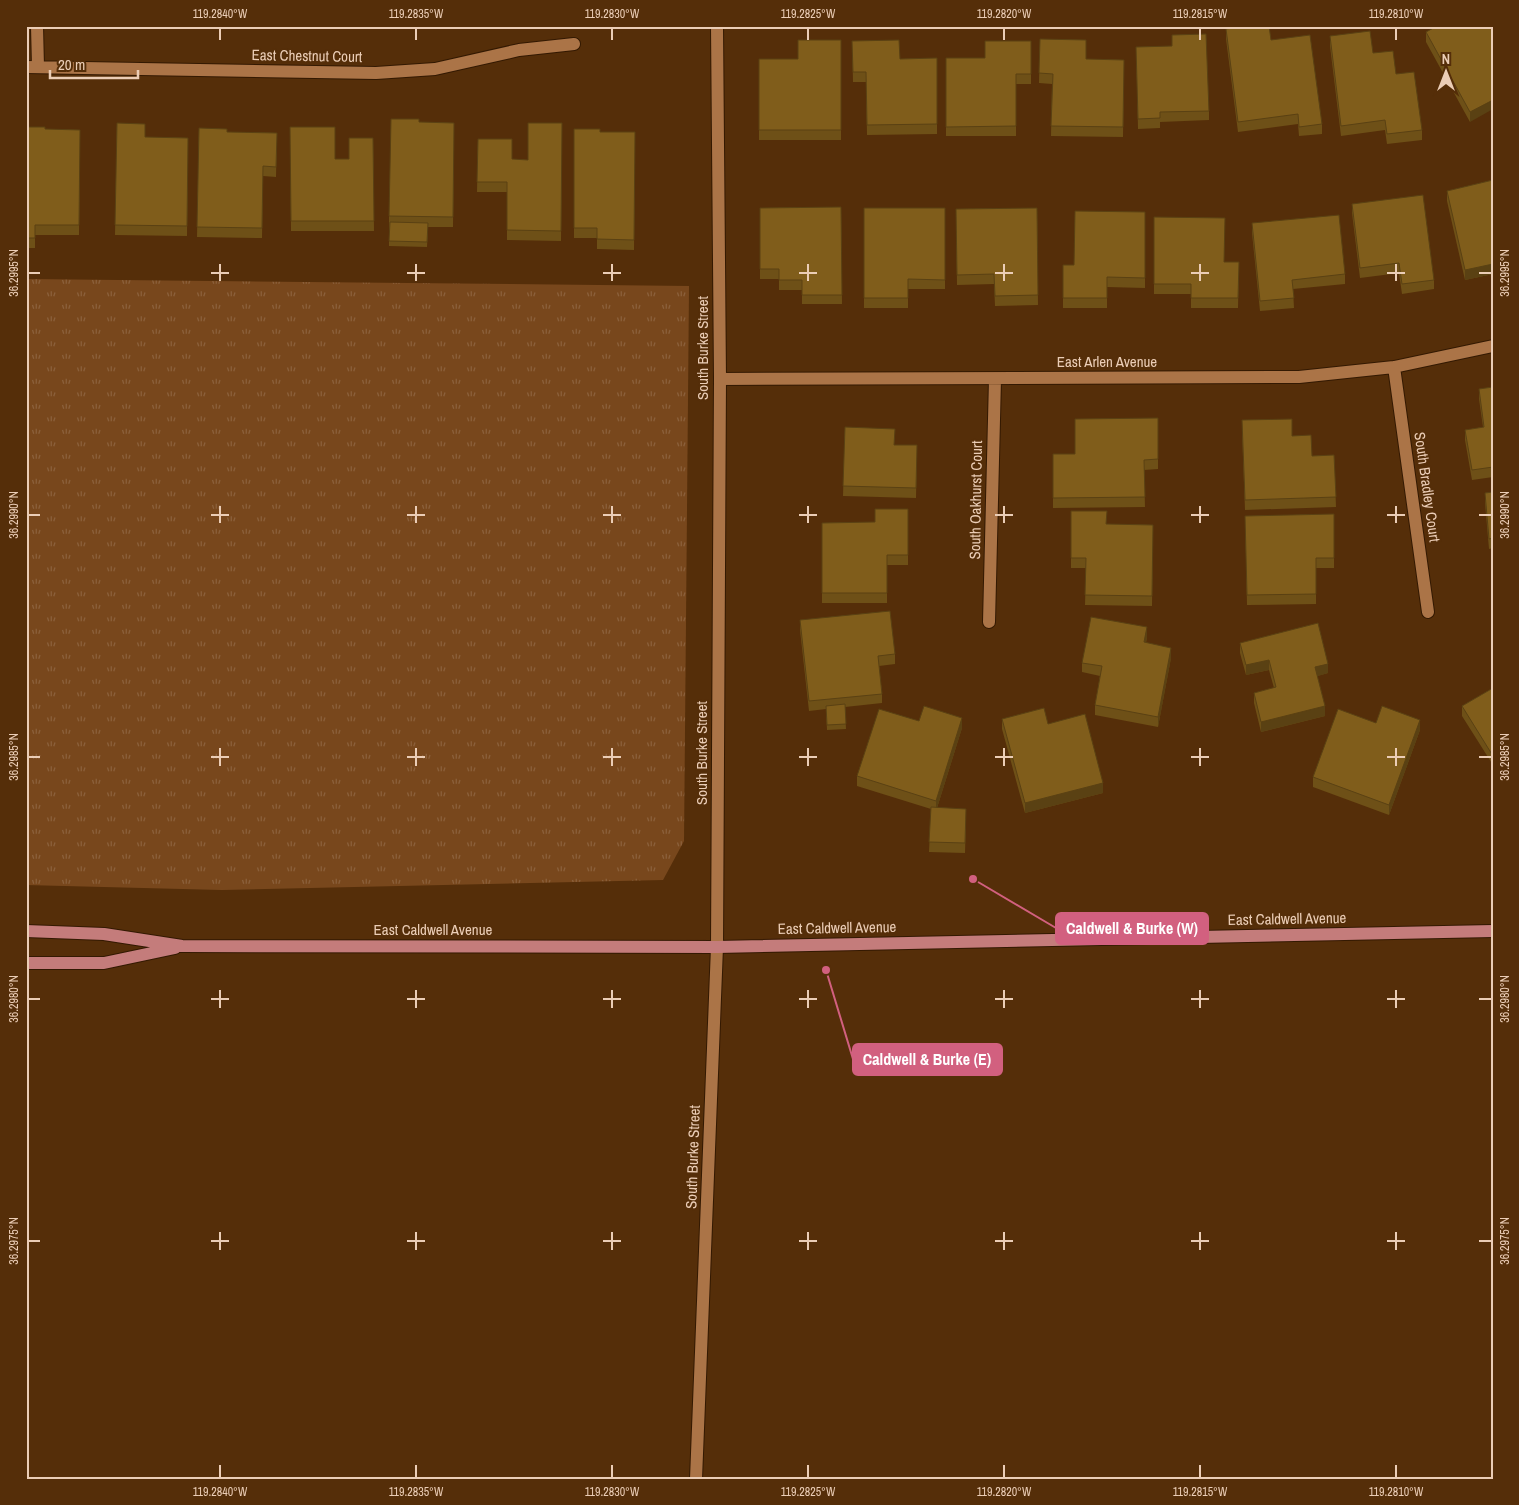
<svg xmlns="http://www.w3.org/2000/svg" width="1519" height="1505" viewBox="0 0 1519 1505" font-family="'Archivo Narrow',sans-serif">
  <defs>
    <pattern id="grass-tufts" width="24" height="20" patternUnits="userSpaceOnUse" patternTransform="scale(1.25)"><rect width="24" height="20" fill="#78471c"/><path d="M3 7l-1-3M5 7V3M7 7l1-3M15 17l-1-3M17 17v-4M19 17l1-3" fill="none" stroke="#8b603b"/></pattern>
  </defs>
  <rect width="100%" height="100%" fill="#552e09"/>
  <path fill="url(#grass-tufts)" d="M26,279L689,286L684,841L663,880L222,890L26,885Z"/>
  <g fill="none" stroke-linecap="round" stroke-linejoin="round">
    <defs>
      <path id="street" d="M37,26L38,67
        M26,67L376,73L435,69L519,50L574,44
        M1394,367L1428,612
        M720,379L1299,377L1394,367L1493,346
        M989,622L995,379
        M696,1479L717,947L720,379L717,26"/>
      <path id="primary" d="M26,931L104,934L182,946L717,947L1493,931
        M26,963H104L175,948"/>
    </defs>
    <use href="#street" stroke="#331902" stroke-width="14"/>
    <use href="#primary" stroke="#331902" stroke-width="14"/>
    <use href="#street" stroke="#ab7447" stroke-width="12"/>
    <use href="#primary" stroke="#c47c7b" stroke-width="12"/>
  </g>
  <path fill="#6e5017" d="M1493,26L1470,122L1426,42V32Z
    M1226,29L1271,40L1322,124V134L1299,136L1298,124L1238,132L1226,39Z
    M1330,36L1373,53L1396,74L1422,130V140L1387,144L1385,130L1341,136L1330,46Z
    M1040,39L1086,59L1124,60L1123,137L1051,136L1052,84L1039,83Z
    M841,40V140H759V59H798Z
    M852,41L900,59L937,58V134L867,135L866,82H853Z
    M1031,41V84H1016V136H946V58H985Z
    M1136,47L1209,111V120L1160,122V128L1138,129Z
    M419,122L454,123L453,227H428L427,247L389,246V216Z
    M117,123L145,137L188,138L187,236L115,235Z
    M562,123L561,241L507,240V192H477L478,139L512,159L528,160Z
    M26,127L45,129L80,130L79,235H35V248H26Z
    M290,127L335,159H349L373,138L374,231H291Z
    M199,128L227,132L277,133L276,177L263,176L262,238L197,237Z
    M574,129L600,132H635L634,250L597,249V238H574Z
    M1493,180V274L1465,280L1447,201V191Z
    M1352,204L1434,280V289L1402,294L1399,273L1360,278L1352,213Z
    M841,207L842,304H802V290H779V279H760V208Z
    M864,208H945V289H908V308H864Z
    M1037,208L1038,305L995,306L994,284L957,285L956,209Z
    M1145,212V288L1107,287V308H1063V265H1074Z
    M1154,217L1224,262H1239L1238,308H1191V294H1154Z
    M1252,223L1345,274V284L1293,289L1294,308L1260,311L1252,233Z
    M1493,387V477L1472,480L1465,440V430L1483,427L1479,399V389Z
    M1158,418V469L1144,470L1145,507L1053,508V454H1075Z
    M845,427L894,445H917L916,498L843,496Z
    M1242,430L1292,436L1312,456L1334,455L1336,507L1245,510Z
    M1493,492V548L1489,549L1485,503V493Z
    M908,509V565H887V603H822V523L875,522Z
    M1071,511L1107,524L1153,525L1152,606L1085,605L1086,568H1071Z
    M1334,514V568H1316V604L1247,605L1245,516Z
    M800,620L895,654V664L879,666L882,694V703L845,707L846,729L827,730L826,709L809,711L800,630Z
    M1147,637L1146,643L1171,658L1158,727L1095,715V705L1100,676L1082,672V663Z
    M1240,643L1328,673L1317,676L1325,716L1261,732L1254,703V693L1274,688L1269,670L1246,675L1240,653Z
    M1493,688V765L1462,716V706Z
    M1002,719L1048,724L1103,793L1025,813L1002,729Z
    M919,721L962,728L937,808L966,819L965,853L929,852L931,809L857,786V776Z
    M1376,723L1420,730L1389,815L1313,787V777Z"/>
  <path fill="#5a4113" d="M1493,100V109L1470,122V112Z
    M1493,264V274L1465,280V270Z
    M1147,627V637L1144,652V642Z
    M1171,648V658L1158,727V717Z
    M1269,660V670L1246,675V665Z
    M1328,664V673L1315,677V667Z
    M1325,706V716L1261,732V722Z
    M962,718V728L936,811V801Z
    M1420,720V730L1389,815V805Z
    M1103,783V793L1025,813V803Z"/>
  <path fill="#805d1b" stroke="#5a4113" d="M1244,26H1269L1271,40L1310,35L1322,124L1299,127L1298,114L1238,122L1226,29Z
    M1437,26H1493V100L1470,112L1426,32Z
    M1370,31L1373,53L1393,51L1396,74L1414,72L1422,130L1387,134L1385,120L1341,126L1330,36Z
    M1206,34L1209,111L1160,112V118L1138,119L1136,47L1172,46V35Z
    M1040,39L1086,40V59L1124,60L1123,127L1051,126L1053,74L1039,73Z
    M798,40H841V130H759V59H798Z
    M899,40L900,59L937,58V124L867,125L866,72H853L852,41Z
    M985,41H1031V74H1016V126L946,127V58H985Z
    M391,119H419V122L454,123L453,217L389,216Z
    M117,123L145,124V137L188,138L187,226L115,225Z
    M528,123H562L561,231L507,230V182H477L478,139H512V159L528,160Z
    M26,127H45V129L80,130L79,225H35V238H26Z
    M290,127H335V159H349V138H373L374,221H291Z
    M199,128L227,129V132L277,133L276,167L263,166L262,228L197,227Z
    M574,129H600V132H635L634,240L597,239V228H574Z
    M1493,180V264L1465,270L1447,191Z
    M1423,195L1434,280L1402,284L1399,263L1360,268L1352,204Z
    M841,207L842,295H802V280H779V269H760V208Z
    M864,208H945V280L908,279V298H864Z
    M1037,208L1038,295L995,296L994,274L957,275L956,209Z
    M1075,211L1145,212V278L1107,277V298H1063V265H1074Z
    M1339,215L1345,274L1292,280L1294,298L1260,301L1252,223Z
    M1154,217L1225,218L1224,262H1239L1238,298H1191V284H1154Z
    M390,222L428,223L427,242L389,241Z
    M1493,387V467L1472,470L1465,430L1484,427L1479,389Z
    M1158,418V459L1144,460L1145,497L1053,498V454H1075V419Z
    M1292,419V436L1311,435L1312,456L1334,455L1336,497L1245,500L1242,420Z
    M845,427L895,429L894,445H917L916,488L843,486Z
    M1493,492V538L1489,539L1485,493Z
    M875,509H908V555H887V593H822V523L875,522Z
    M1071,511H1107L1106,524L1153,525L1152,596L1085,595L1086,558H1071Z
    M1334,514V558H1316V594L1247,595L1245,516Z
    M890,611L895,654L878,656L882,694L809,701L800,620Z
    M1091,617L1147,627L1144,642L1171,648L1158,717L1095,705L1102,666L1082,663Z
    M1318,623L1328,664L1315,667L1325,706L1261,722L1254,693L1276,687L1269,660L1246,665L1240,643Z
    M1493,688V756L1462,706Z
    M845,704L846,724L827,725L826,706Z
    M924,706L962,718L936,801L857,776L879,709L919,721Z
    M1382,706L1420,720L1389,805L1313,777L1338,709L1376,723Z
    M1044,708L1048,724L1085,714L1103,783L1025,803L1002,719Z
    M931,807L966,809L965,843L929,842Z"/>
  <path fill="none" stroke="#ebcdb6" stroke-width="2" d="M220,28V40M416,28V40M612,28V40M808,28V40M1004,28V40M1200,28V40M1396,28V40M220,264V281M416,264V281M612,264V281M808,264V281M1004,264V281M1200,264V281M1396,264V281M28,273H40M211,273H229M407,273H425M603,273H621M799,273H817M995,273H1013M1191,273H1209M1387,273H1405M1479,273H1492M220,506V523M416,506V523M612,506V523M808,506V523M1004,506V523M1200,506V523M1396,506V523M28,515H40M211,515H229M407,515H425M603,515H621M799,515H817M995,515H1013M1191,515H1209M1387,515H1405M1479,515H1492M220,748V766M416,748V766M612,748V766M808,748V766M1004,748V766M1200,748V766M1396,748V766M28,757H40M211,757H229M407,757H425M603,757H621M799,757H817M995,757H1013M1191,757H1209M1387,757H1405M1479,757H1492M220,990V1008M416,990V1008M612,990V1008M808,990V1008M1004,990V1008M1200,990V1008M1396,990V1008M28,999H40M211,999H229M407,999H425M603,999H621M799,999H817M995,999H1013M1191,999H1209M1387,999H1405M1479,999H1492M220,1232V1250M416,1232V1250M612,1232V1250M808,1232V1250M1004,1232V1250M1200,1232V1250M1396,1232V1250M28,1241H40M211,1241H229M407,1241H425M603,1241H621M799,1241H817M995,1241H1013M1191,1241H1209M1387,1241H1405M1479,1241H1492M220,1465V1478M416,1465V1478M612,1465V1478M808,1465V1478M1004,1465V1478M1200,1465V1478M1396,1465V1478"/>
  <g text-anchor="middle" stroke-width="4" stroke-linejoin="round" paint-order="stroke">
    <g font-size="15" fill="#ebcdb6" stroke="#552e09">
      <text transform="translate(307 56) rotate(1)" y="5">East Chestnut Court</text>
      <text transform="translate(703 348) rotate(-90)" y="5">South Burke Street</text>
      <text x="1107" y="367">East Arlen Avenue</text>
      <text transform="translate(1427 487) rotate(82)" y="5">South Bradley Court</text>
      <text transform="translate(976 500) rotate(-89)" y="5">South Oakhurst Court</text>
      <text transform="translate(702 753) rotate(-90)" y="5">South Burke Street</text>
      <text transform="translate(1287 919) rotate(-1)" y="5">East Caldwell Avenue</text>
      <text transform="translate(837 928) rotate(-1)" y="5">East Caldwell Avenue</text>
      <text x="433" y="935">East Caldwell Avenue</text>
      <text transform="translate(693 1157) rotate(-88)" y="5">South Burke Street</text>
    </g>
  </g>
  <path fill="none" stroke="#d2607f" stroke-width="2" d="M973 879L1056 928M826 970L853 1059"/>
  <g fill="#d2607f" stroke="#552e09" stroke-width="2">
    <circle cx="973" cy="879" r="5"/>
    <circle cx="826" cy="970" r="5"/>
  </g>
  <g fill="#d2607f" stroke="#d2607f" stroke-width="2">
    <rect x="1056" y="913" width="152" height="31" rx="5"/>
    <rect x="853" y="1044" width="149" height="31" rx="5"/>
  </g>
  <g font-size="16" text-anchor="middle" font-weight="bold" fill="#fff">
    <text x="1132" y="934">Caldwell &amp; Burke (W)</text>
    <text x="927" y="1065">Caldwell &amp; Burke (E)</text>
  </g>
  <rect width="1519" height="1505" fill="none" stroke="#552e09" stroke-width="55"/>
  <g transform="translate(1446 72)" stroke="#552e09" stroke-width="4" paint-order="stroke">
  <path d="M0-4L9 19L0 12L-9 19Z" fill="#ebcdb6"/>
  <text y="-8" font-size="14" font-weight="bold" text-anchor="middle" fill="#ebcdb6">N</text>
  </g>
  <path d="M50 70v8h88v-8" fill="none" stroke="#ebcdb6" stroke-width="2.5"/>
  <text x="58" y="70" font-size="15" fill="#ebcdb6" stroke="#552e09" stroke-width="4" paint-order="stroke">20 m</text>
  <rect x="28" y="28" width="1464" height="1450" fill="none" stroke="#ebcdb6" stroke-width="2"/>
  <g font-size="12" text-anchor="middle" fill="#ebcdb6">
    <text x="220" y="18">119.2840°W</text>
    <text x="416" y="18">119.2835°W</text>
    <text x="612" y="18">119.2830°W</text>
    <text x="808" y="18">119.2825°W</text>
    <text x="1004" y="18">119.2820°W</text>
    <text x="1200" y="18">119.2815°W</text>
    <text x="1396" y="18">119.2810°W</text>
    <text transform="translate(14 273) rotate(-90)" y="4">36.2995°N</text>
    <text transform="translate(1505 273) rotate(-90)" y="4">36.2995°N</text>
    <text transform="translate(14 515) rotate(-90)" y="4">36.2990°N</text>
    <text transform="translate(1505 515) rotate(-90)" y="4">36.2990°N</text>
    <text transform="translate(14 757) rotate(-90)" y="4">36.2985°N</text>
    <text transform="translate(1505 757) rotate(-90)" y="4">36.2985°N</text>
    <text transform="translate(14 999) rotate(-90)" y="4">36.2980°N</text>
    <text transform="translate(1505 999) rotate(-90)" y="4">36.2980°N</text>
    <text transform="translate(14 1241) rotate(-90)" y="4">36.2975°N</text>
    <text transform="translate(1505 1241) rotate(-90)" y="4">36.2975°N</text>
    <text x="220" y="1496">119.2840°W</text>
    <text x="416" y="1496">119.2835°W</text>
    <text x="612" y="1496">119.2830°W</text>
    <text x="808" y="1496">119.2825°W</text>
    <text x="1004" y="1496">119.2820°W</text>
    <text x="1200" y="1496">119.2815°W</text>
    <text x="1396" y="1496">119.2810°W</text>
  </g>
</svg>
